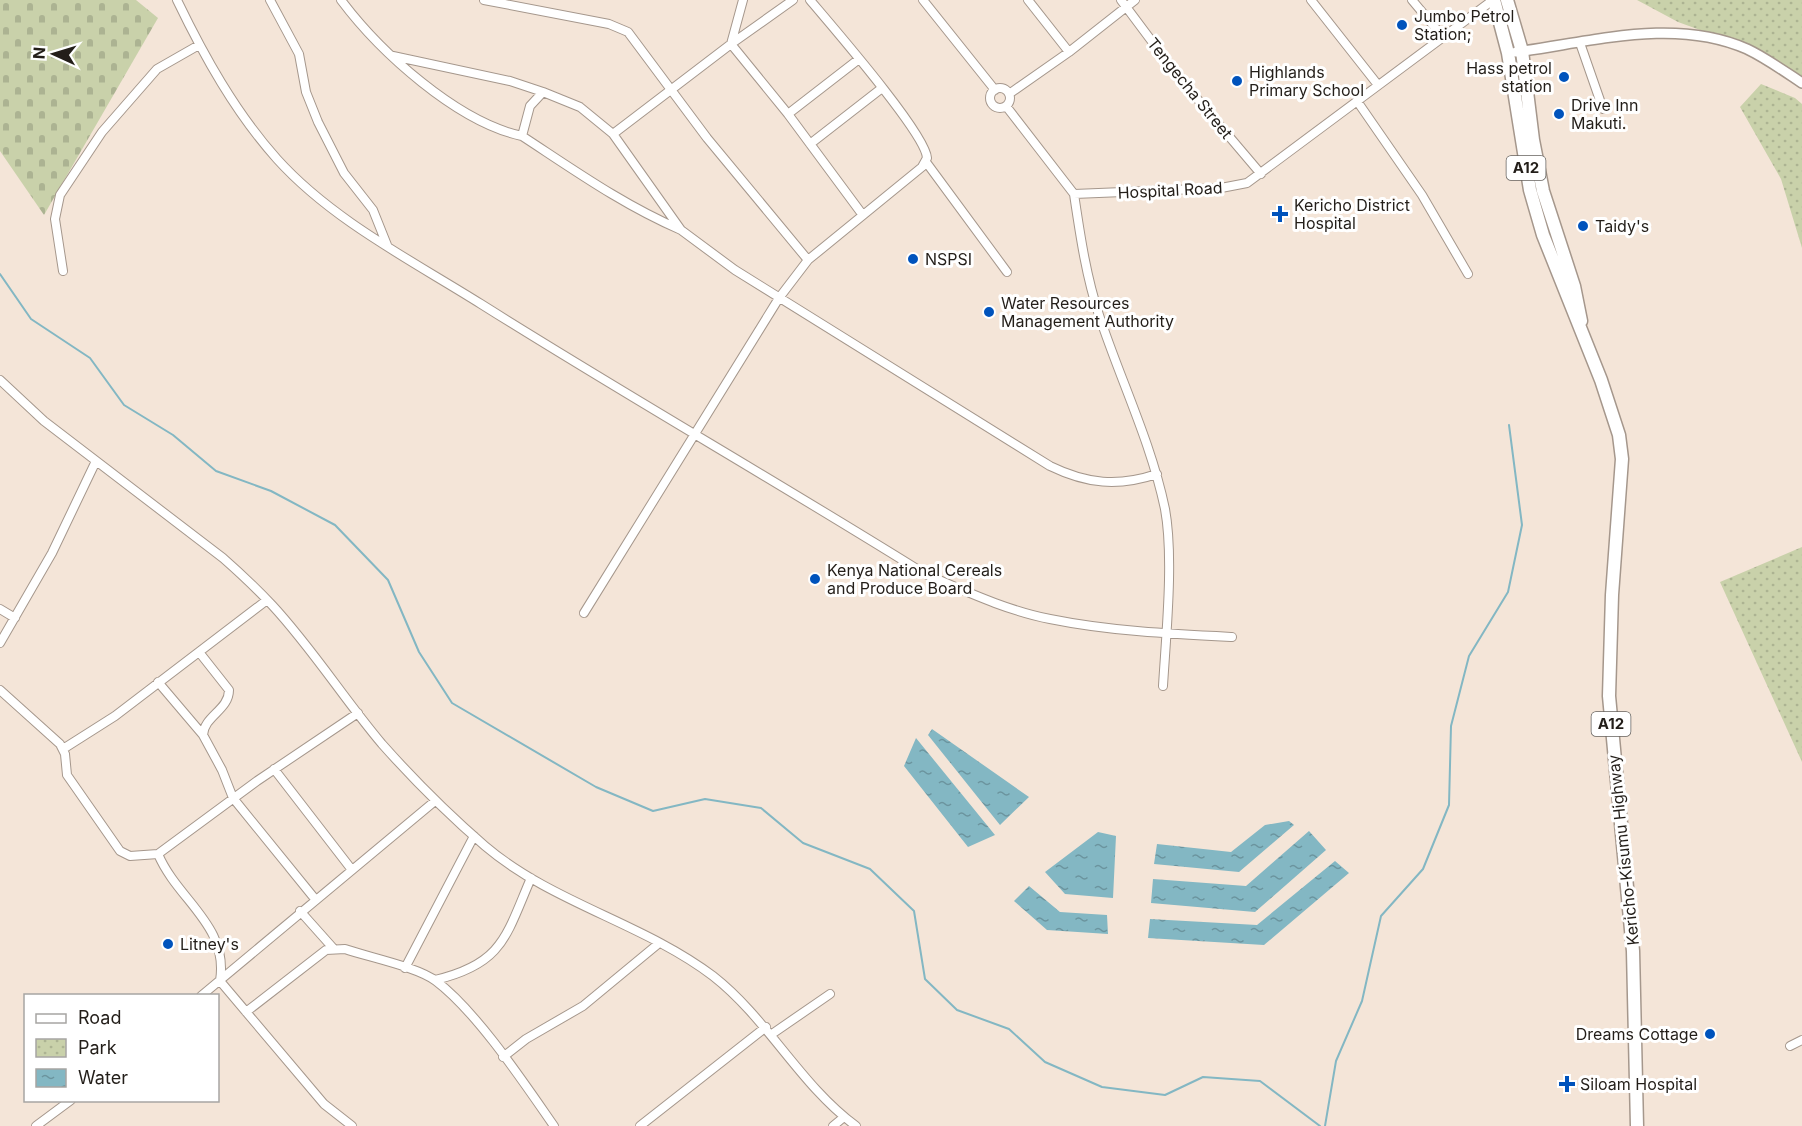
<svg xmlns="http://www.w3.org/2000/svg" width="1802" height="1126" viewBox="0 0 1802 1126" font-family="Inter,sans-serif">
  <defs>
    <pattern id="cemetery-stones" width="16" height="16" patternUnits="userSpaceOnUse" patternTransform="scale(1.5)"><rect width="16" height="16" fill="#c9d1aa"/><path d="M2 7V4a2 2 0 0 1 4 0v3zM10 15v-3a2 2 0 0 1 4 0v3z" fill="#acb392"/></pattern>
    <pattern id="park-dots" width="8" height="8" patternUnits="userSpaceOnUse" patternTransform="scale(1.5)"><rect width="8" height="8" fill="#c9d1aa"/><path d="M2 2h.1M6 6h.1" fill="none" stroke="#acb392" stroke-width="1.8" stroke-linecap="round"/></pattern>
    <pattern id="water-ripples" width="26" height="14" patternUnits="userSpaceOnUse" patternTransform="scale(1.5)"><rect width="26" height="14" fill="#83b7c3"/><path d="M2 4q2-2 4 0t4 0M15 11q2-2 4 0t4 0" fill="none" stroke="#6b949e"/></pattern>
  </defs>
  <rect width="100%" height="100%" fill="#f4e5d8"/>
  <path fill="url(#cemetery-stones)" d="M0,0H136L158,18L44,215L0,151Z"/>
  <path fill="url(#park-dots)" d="M1637,0H1802V80L1733,42L1678,22Z
    M1761,84L1795,98L1802,104V248L1781,179L1740,107Z
    M1802,547V762L1720,582Z"/>
  <path fill="url(#water-ripples)" d="M932,729L1029,797L1000,825L928,735Z
    M916,738L995,835L968,847L904,766Z
    M1289,821L1294,825L1239,872L1154,864L1157,844L1231,852L1265,825Z
    M1309,831L1326,850L1255,912L1151,903L1153,879L1246,886Z
    M1098,832L1116,836L1113,898L1065,894L1045,872Z
    M1335,861L1349,873L1264,945L1148,938L1150,919L1257,925Z
    M1029,886L1060,912L1107,915L1108,934L1047,930L1014,901Z"/>
  <g fill="none" stroke-linecap="round" stroke-linejoin="round">
    <path stroke="#83b7c3" stroke-width="2" d="M0,274L31,319L90,358L124,405L173,435L216,471L271,491L335,525L388,580L419,652L452,703L596,787L653,811L705,799L761,808L803,843L870,869L914,911L925,979L957,1010L1009,1029L1045,1062L1102,1087L1165,1095L1203,1077L1260,1081L1320,1126
      M1325,1126L1336,1061L1362,1001L1381,916L1423,869L1449,805L1451,726L1469,656L1508,592L1522,525L1509,425"/>
    <defs>
      <path id="minor" d="M177,0C204,56 235,112 277,159C332,220 411,260 481,304C627,396 778,482 925,574C965,591 1008,611 1050,619C1109,631 1171,634 1232,637
        M270,0L299,54L306,92L318,122L344,173L373,210L387,245
        M341,0C380,52 457,122 522,136
        M484,0L609,24L628,32L707,138L808,260
        M793,0L731,44L788,114L862,214
        M923,0L995,90
        M1028,0L1069,52
        M1121,0L1177,75L1261,174
        M1311,0L1378,85
        M1412,0L1443,37
        M1580,43L1603,109
        M393,56L510,81L543,92
        M990 98a10 10 0 1 1 20 0a10 10 0 1 1-20 0Z
        M543,92L580,107L613,134L681,230C623,205 574,170 522,136L530,106Z
        M1009,94L1069,52L1135,0
        M1357,101L1422,195L1468,274
        M1006,106L1074,194
        M788,114L859,59
        M613,134L731,44L743,0
        M810,144L882,88
        M926,162L1007,272
        M1074,194C1080,234 1086,276 1099,315C1120,379 1151,442 1165,509C1174,558 1166,635 1163,686
        M1074,194L1221,188L1247,183L1493,0
        M681,230L735,270L1050,466C1087,484 1118,487 1157,474
        M63,271L55,219L60,195L102,132L157,69L199,45
        M0,380L44,421L223,558C240,573 257,589 272,605C312,648 344,699 382,744C414,780 448,814 485,846C552,903 643,923 713,976C768,1019 800,1085 856,1126
        M0,609L15,618
        M584,613L779,298L808,260L922,167L927,158C926,134 831,25 810,0
        M0,643L52,553L96,461
        M199,652L229,690C229,710 204,716 203,735L222,770L233,798L315,899
        M158,682L203,735
        M0,690L60,744L65,754L67,775L120,851L130,856L158,854
        M63,749L115,716L267,600
        M274,769L352,870
        M300,911L333,948
        M405,968L474,836
        M435,980C503,964 506,936 531,878
        M201,996L435,801
        M246,1012L326,950L345,949C368,957 418,967 436,981C477,1012 524,1083 554,1126
        M772,1034L830,994
        M1790,1046L1802,1040
        M503,1057L526,1039L583,1006L658,944
        M36,1126L71,1100
        M352,1126L324,1104L220,981C229,925 178,901 158,854L257,781L358,713
        M640,1126L766,1027
        M833,1126L844,1117"/>
      <path id="tertiary" d="M1516,52C1592,42 1674,17 1747,49C1766,58 1784,71 1802,83"/>
      <path id="trunk" d="M1494,0L1508,53L1530,190L1543,235L1601,380L1619,435L1622,459L1612,595L1609,696L1633,951L1637,1126
        M1507,0L1522,51L1533,140L1543,191L1574,286L1581,321"/>
    </defs>
    <use href="#minor" stroke="#a5978c" stroke-width="10"/>
    <use href="#tertiary" stroke="#a5978c" stroke-width="12"/>
    <use href="#trunk" stroke="#a5978c" stroke-width="15"/>
    <use href="#minor" stroke="#fff" stroke-width="8"/>
    <use href="#tertiary" stroke="#fff" stroke-width="9"/>
    <use href="#trunk" stroke="#fff" stroke-width="12"/>
  </g>
  <g fill="#0053bc" stroke="#fff" stroke-width="2">
    <circle cx="1402" cy="25" r="6"/>
    <circle cx="1564" cy="77" r="6"/>
    <circle cx="1237" cy="81" r="6"/>
    <circle cx="1559" cy="114" r="6"/>
    <path d="M1277 205h6v6h6v6h-6v6h-6v-6h-6v-6h6z"/>
    <circle cx="1583" cy="226" r="6"/>
    <circle cx="913" cy="259" r="6"/>
    <circle cx="989" cy="312" r="6"/>
    <circle cx="815" cy="579" r="6"/>
    <circle cx="168" cy="944" r="6"/>
    <circle cx="1710" cy="1034" r="6"/>
    <path d="M1564 1075h6v6h6v6h-6v6h-6v-6h-6v-6h6z"/>
  </g>
  <g text-anchor="middle" stroke-width="6" stroke-linejoin="round" paint-order="stroke">
    <g fill="#fff" stroke="#65625e" stroke-width="1.5">
      <rect x="1506.5" y="156" width="39" height="24" rx="4.5"/>
      <rect x="1591.5" y="712" width="39" height="24" rx="4.5"/>
    </g>
    <g font-size="15" font-weight="bold" fill="#231e19">
      <text x="1526" y="173">A12</text>
      <text x="1611" y="729">A12</text>
    </g>
    <g font-size="16" fill="#231e19" stroke="#fff" text-anchor="start">
      <text x="1414" y="22">Jumbo Petrol<tspan x="1414" dy="18">Station;</tspan></text>
      <text x="1552" y="74" text-anchor="end">Hass petrol<tspan x="1552" dy="18">station</tspan></text>
      <text x="1249" y="78">Highlands<tspan x="1249" dy="18">Primary School</tspan></text>
      <text x="1571" y="111">Drive Inn<tspan x="1571" dy="18">Makuti.</tspan></text>
      <text x="1294" y="211">Kericho District<tspan x="1294" dy="18">Hospital</tspan></text>
      <text x="1595" y="232">Taidy's</text>
      <text x="925" y="265">NSPSI</text>
      <text x="1001" y="309">Water Resources<tspan x="1001" dy="18">Management Authority</tspan></text>
      <text x="827" y="576">Kenya National Cereals<tspan x="827" dy="18">and Produce Board</tspan></text>
      <text x="180" y="950">Litney's</text>
      <text x="1698" y="1040" text-anchor="end">Dreams Cottage</text>
      <text x="1580" y="1090">Siloam Hospital</text>
    </g>
    <g font-size="16" fill="#231e19" stroke="#fff">
      <text transform="translate(1190 88) rotate(51)" y="6">Tengecha Street</text>
      <text transform="translate(1170 190) rotate(-3)" y="6">Hospital Road</text>
      <text transform="translate(1623 850) rotate(-96)" y="6">Kericho-Kisumu Highway</text>
    </g>
  </g>
  <rect x="24" y="994" width="195" height="108" fill="#ffffff" stroke="#a7a5a3" stroke-width="1.5"/>
  <rect x="36" y="1014" width="30" height="9" fill="#ffffff" stroke="#a7a5a3" stroke-width="1.5"/>
  <text x="78" y="1024" font-size="18" fill="#231e19">Road</text>
  <rect x="36" y="1039" width="30" height="18" fill="url(#park-dots)" stroke="#a7a5a3" stroke-width="1.5"/>
  <text x="78" y="1054" font-size="18" fill="#231e19">Park</text>
  <rect x="36" y="1069" width="30" height="18" fill="url(#water-ripples)" stroke="#a7a5a3" stroke-width="1.5"/>
  <text x="78" y="1084" font-size="18" fill="#231e19">Water</text>
  <g transform="translate(54 54) rotate(274)" stroke="#ffffff" stroke-width="4.5" paint-order="stroke">
  <path d="M0-4.5L10 22L0 15L-10 22Z" fill="#231e19"/>
  <text y="-9" font-size="16" font-weight="bold" text-anchor="middle" fill="#231e19">N</text>
  </g>
</svg>
